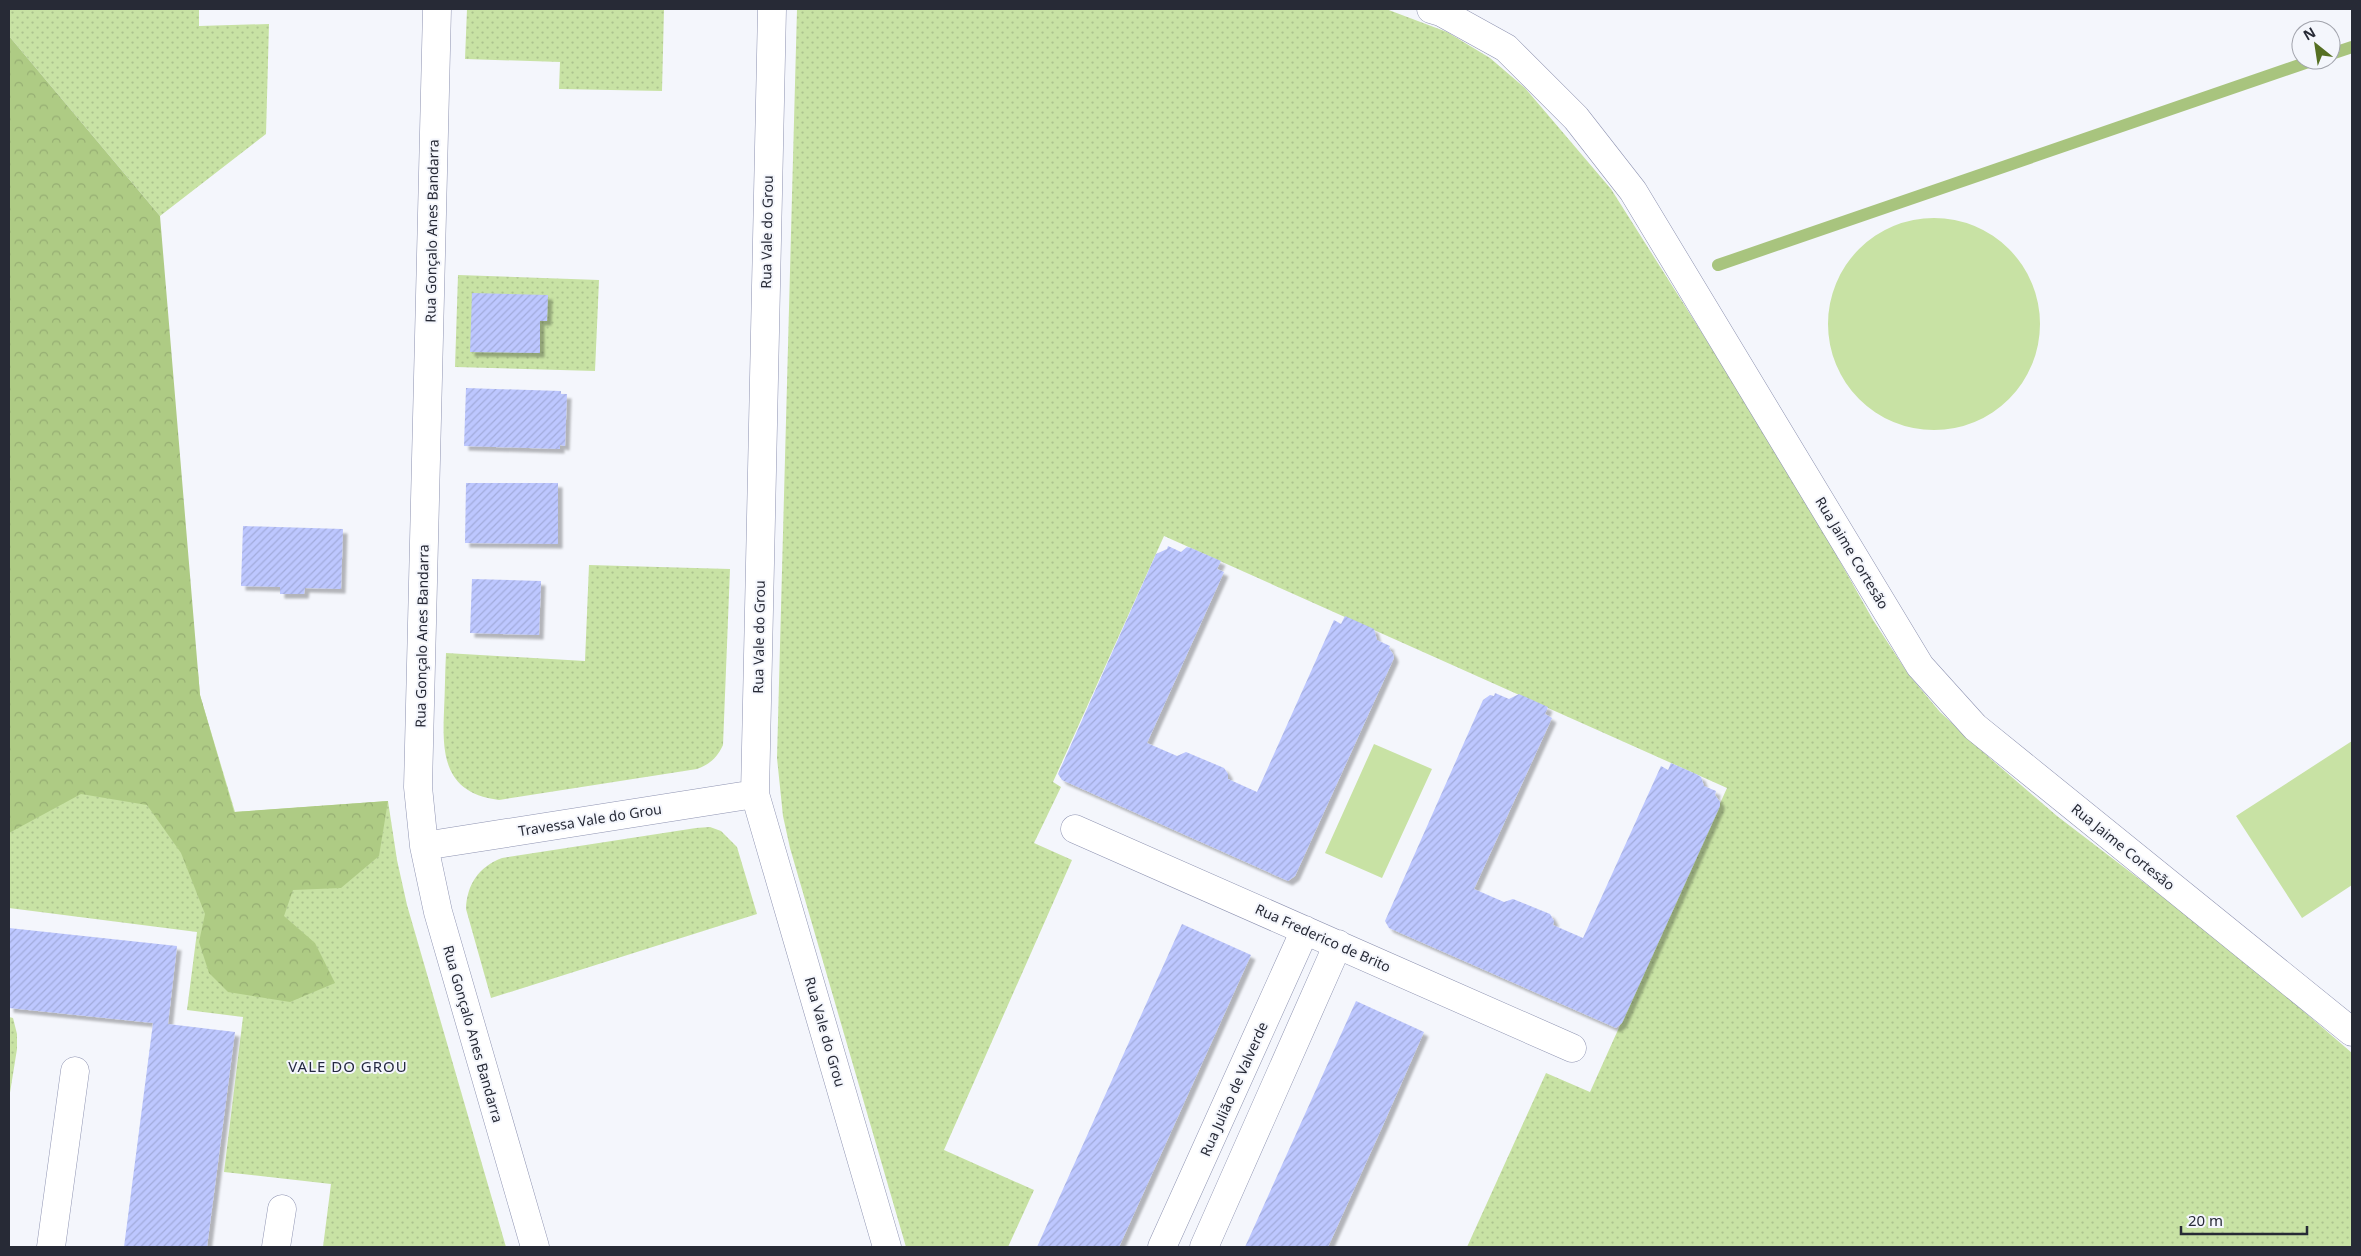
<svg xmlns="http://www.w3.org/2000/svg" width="2361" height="1256" viewBox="0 0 2361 1256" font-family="'Noto Sans',sans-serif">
  <defs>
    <pattern id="grass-dots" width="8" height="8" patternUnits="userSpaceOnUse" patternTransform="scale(1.25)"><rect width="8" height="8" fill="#c8e2a4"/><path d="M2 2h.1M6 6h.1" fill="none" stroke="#acc28e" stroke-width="1.8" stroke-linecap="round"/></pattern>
    <pattern id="forest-crowns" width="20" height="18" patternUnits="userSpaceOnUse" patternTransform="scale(1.25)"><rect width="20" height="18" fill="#aecb84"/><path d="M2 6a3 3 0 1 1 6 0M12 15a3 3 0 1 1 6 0" fill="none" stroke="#96ae73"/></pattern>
    <pattern id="building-hatch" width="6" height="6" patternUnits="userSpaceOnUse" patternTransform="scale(1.25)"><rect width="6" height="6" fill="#bdc7ff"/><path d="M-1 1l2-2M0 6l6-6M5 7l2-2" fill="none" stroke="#a2abdb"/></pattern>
    <filter id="shadow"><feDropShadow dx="4.5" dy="4.5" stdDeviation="1" flood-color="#0004"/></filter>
  </defs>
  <rect width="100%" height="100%" fill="#f4f6fc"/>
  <path fill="url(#grass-dots)" d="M9,9H199V26L269,24L266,134L160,216L9,36Z
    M467,9H664L662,91L559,89L560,62L465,59Z
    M797,9H1386L1447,32L1490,58L1525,88L1611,189L1788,469L1873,620L1909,675L1940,712L1992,760L2057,816L2236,953L2352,1053V1247H1467L1546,1073L1590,1092L1727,788L1164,536L1053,782L1061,787L1034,843L1072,860L944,1150L1034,1190L1008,1247H906L790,848L783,816L777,758Z
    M458,275L599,280L595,371L455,367Z
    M589,565L730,569L723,745C717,758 710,764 697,769L499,800C445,793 442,757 444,711C445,691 445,672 446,653L585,661Z
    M198,671L200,695L235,812L388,801L397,860L407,905L506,1247H323L331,1184L224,1172L243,1017L187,1010L197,932L9,908V825Z
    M710,827L721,831L737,847L757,914L491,998L466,909C467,885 478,867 502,858L696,828Z
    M9,1017L13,1018L17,1034V1049L9,1099Z"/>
  <path fill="url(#forest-crowns)" d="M9,36L160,216L200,695L234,812L388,801L379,856L341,888L293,890L284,916L315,943L335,983L290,1002L228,992L209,973L199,942L205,914L181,853L147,805L81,794L9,833Z"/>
  <path fill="#c8e2a4" d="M1828 324a106 106 0 1 1 212 0a106 106 0 1 1-212 0Z
    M2352,741V885L2302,918L2236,816Z
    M1374,744L1432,769L1382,878L1325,853Z"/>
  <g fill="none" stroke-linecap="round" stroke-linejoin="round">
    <path stroke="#a8c47e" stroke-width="12" d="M2331,54L2352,47
      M1718,265L2314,60"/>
  </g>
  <path fill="url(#building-hatch)" filter="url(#shadow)" d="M472,293L548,295L547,321H540V353L470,352Z
    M466,388L561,391V394H567L565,446L560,445V449L464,446Z
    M466,483H558V544L465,543Z
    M243,526L343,529L341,589L305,588L304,594H280V587L241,586Z
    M1168,546L1181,552L1187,547L1191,548L1221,561L1217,569L1224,572L1147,743L1177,756L1186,752L1224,768L1228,774V779L1257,792L1334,620L1341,624L1345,616L1374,629L1377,640L1390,646L1389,648L1393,654L1394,658L1295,876L1288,881L1062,780L1058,774L1156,554L1167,549Z
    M472,579L541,581L539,635L470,633Z
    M1495,693L1509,699L1519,694L1548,707L1545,714L1552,718L1474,889L1504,902L1513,899L1550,914L1554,921L1553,925L1583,938L1661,766L1668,770L1671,763L1696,774L1701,777L1704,786L1716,791L1715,795L1720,802V806L1622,1023L1616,1028L1389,928L1385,921L1483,700L1490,695L1494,696Z
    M1182,924L1251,955L1209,1048L1119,1247H1037Z
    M9,928L177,946L168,1024L235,1032L207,1247H124L153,1023L9,1008Z
    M1356,1001L1424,1032L1384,1123L1328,1247H1245Z"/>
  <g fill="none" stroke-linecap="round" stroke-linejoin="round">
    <defs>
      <path id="minor" d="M437,9L418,787L424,846L438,912L535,1247
        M772,9L755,794L887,1247
        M1431,9L1441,12L1506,48L1576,118L1633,191L1920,666L1975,727L2352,1032
        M1075,829L1572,1048
        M424,846L755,794
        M51,1247L75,1071
        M276,1247L282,1209
        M1162,1247L1305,930
        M1204,1247L1338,944"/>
    </defs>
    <use href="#minor" stroke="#8e93b1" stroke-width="29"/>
    <use href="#minor" stroke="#fff" stroke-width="28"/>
  </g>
  <g text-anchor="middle" stroke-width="4" stroke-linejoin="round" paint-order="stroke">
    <g font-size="14" fill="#272a36" stroke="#f4f6fc">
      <text transform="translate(432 231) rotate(-89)" y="5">Rua Gonçalo Anes Bandarra</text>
      <text transform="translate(767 232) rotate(-89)" y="5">Rua Vale do Grou</text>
      <text transform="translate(1852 553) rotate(59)" y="5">Rua Jaime Cortesão</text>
      <text transform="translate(422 636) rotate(-89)" y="5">Rua Gonçalo Anes Bandarra</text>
      <text transform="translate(759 637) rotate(-89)" y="5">Rua Vale do Grou</text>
      <text transform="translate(590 820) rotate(-9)" y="5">Travessa Vale do Grou</text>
      <text transform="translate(2123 847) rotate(39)" y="5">Rua Jaime Cortesão</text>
      <text transform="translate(1323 938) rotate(24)" y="5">Rua Frederico de Brito</text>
      <text transform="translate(825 1032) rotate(74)" y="5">Rua Vale do Grou</text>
      <text transform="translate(473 1034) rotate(74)" y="5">Rua Gonçalo Anes Bandarra</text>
      <text transform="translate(1234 1089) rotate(-66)" y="5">Rua Julião de Valverde</text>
    </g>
    <g font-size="15" letter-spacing="1" fill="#252941" stroke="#f4f6fc">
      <text x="348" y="1072">VALE DO GROU</text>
    </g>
  </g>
  <rect width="2361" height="1256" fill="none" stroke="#272a36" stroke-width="20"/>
  <g transform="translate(2316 45) rotate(330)"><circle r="24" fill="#f4f6fc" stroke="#a2a4ad"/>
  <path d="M0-4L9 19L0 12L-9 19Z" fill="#556f22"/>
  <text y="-8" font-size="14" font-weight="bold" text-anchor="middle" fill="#272a36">N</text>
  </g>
  <path d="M2181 1226v8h126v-8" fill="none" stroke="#272a36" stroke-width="2.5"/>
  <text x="2188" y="1226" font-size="15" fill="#272a36" stroke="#f4f6fc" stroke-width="4" paint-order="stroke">20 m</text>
</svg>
